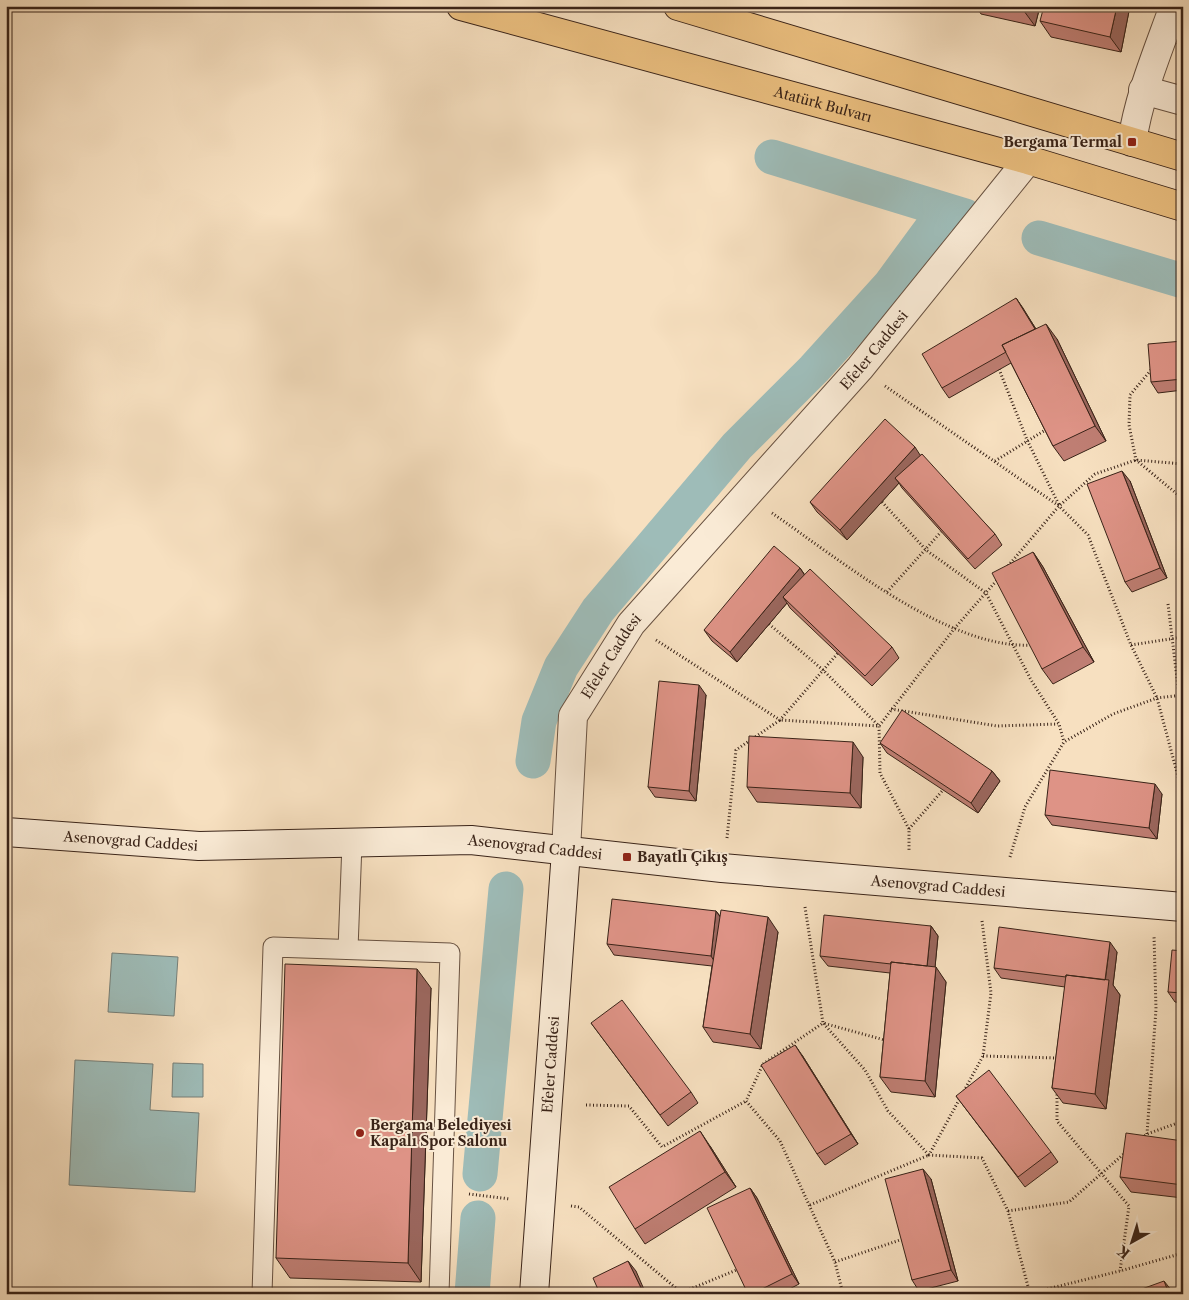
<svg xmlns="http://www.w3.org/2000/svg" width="1189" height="1300" viewBox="0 0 1189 1300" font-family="'Libre Caslon Text',serif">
  <rect width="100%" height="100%" fill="#f7e0c0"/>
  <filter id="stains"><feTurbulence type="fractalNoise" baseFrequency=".004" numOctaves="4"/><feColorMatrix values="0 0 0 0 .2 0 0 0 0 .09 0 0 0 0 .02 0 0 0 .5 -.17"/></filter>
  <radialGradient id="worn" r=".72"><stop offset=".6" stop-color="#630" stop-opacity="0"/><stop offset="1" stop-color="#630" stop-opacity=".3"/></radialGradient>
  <path fill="#9ebcb8" stroke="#767f78" d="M112,953L178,957L174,1016L108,1012Z
    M75,1060L153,1064L150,1110L199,1113L195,1192L69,1185Z
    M173,1063L203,1064V1097H172Z"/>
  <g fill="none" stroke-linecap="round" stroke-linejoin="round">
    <path stroke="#9ebcb8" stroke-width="35" d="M772,157L965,216
      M1039,238L1183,281
      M533,761L539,721L561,667L598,610L737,446L814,369L890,285L945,210
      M480,1174L506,889
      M472,1294L478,1218"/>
    <defs>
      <path id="lane" d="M348,949L352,843
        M262,1294L273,947L450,953L439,1294"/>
      <g id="street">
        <path d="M1143,90L1183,101"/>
        <path d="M1132,142C1139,95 1158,51 1174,6"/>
        <path id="s1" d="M566,851L573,716L631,624L860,368L1028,160"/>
      </g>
      <g id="secondary">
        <path id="s2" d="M6,832L199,846L471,840L722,868L1183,907"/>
        <path id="s3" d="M534,1294L566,851"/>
      </g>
      <g id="primary">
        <path id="s4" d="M461,6L1028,160L1183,207"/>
        <path d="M678,6L1183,157"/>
      </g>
    </defs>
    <use href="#lane" stroke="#685242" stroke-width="21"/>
    <use href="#street" stroke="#685242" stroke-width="30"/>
    <use href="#secondary" stroke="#392318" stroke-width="30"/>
    <use href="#primary" stroke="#392318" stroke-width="30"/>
    <path stroke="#392318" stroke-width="3" stroke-dasharray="1 2.5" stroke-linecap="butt" d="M999,369L1027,440L1059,505
      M1151,370L1130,395L1129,425L1136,460L1183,499
      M885,386L1059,506L1088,535L1131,645L1157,698L1183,795
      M995,461L1047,429
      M882,502L926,550L986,593L1031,680L1059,724L1064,742
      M772,513C839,559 949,650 1032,645
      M1008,566L1059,506L1095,474L1136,460L1183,464
      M887,592L941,532
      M1168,604L1179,695
      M769,624L823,670L879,726L880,773L909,829V851
      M656,640L780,720L838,653
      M1131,645L1183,637
      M891,709L997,726L1058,724
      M909,829L943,790
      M727,838L736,750L780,720L879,726L954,629L998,579
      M1010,857L1025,807L1064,742L1113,714L1157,698L1183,695
      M805,907L823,1023L763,1064L746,1101L780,1141L835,1262L843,1294
      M982,921L991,993L983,1056L929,1155L982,1158L1008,1211L1030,1294
      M983,1056L1057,1058
      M1057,1091V1121L1129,1206L1120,1271
      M586,1105L629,1106L662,1147L746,1101
      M1147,1134L1156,1009L1154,935
      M1142,1138L1147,1134L1183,1121
      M469,1194L510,1199
      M810,1205L929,1155L888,1111L865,1070L823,1023L888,1041
      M571,1206L579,1207L683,1294
      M1008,1211L1069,1202L1126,1152
      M835,1262L903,1239
      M683,1292L739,1269
      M1027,1294L1120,1271L1183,1253"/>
    <use href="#lane" stroke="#faebd6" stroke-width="19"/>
    <use href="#street" stroke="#faebd6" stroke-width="28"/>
    <use href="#secondary" stroke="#faebd6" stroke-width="28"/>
    <use href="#primary" stroke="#ecc080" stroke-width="28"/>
  </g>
  <path fill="#bf7e73" stroke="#392318" d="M976,6H1040L1035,26L981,14Z
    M1130,6L1121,52L1051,37L1040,21Z
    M1183,24V51L1177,44Z
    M1016,298L1036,329L1057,339L1106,441L1064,461L1053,446L1011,363L949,398L942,388Z
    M1183,341V390L1158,393L1151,382Z
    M921,455L995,534L1002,545L975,569L902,488L899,483L847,540L817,512L810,502Z
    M1130,481L1167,578L1132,592L1125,582Z
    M1033,552L1043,567L1094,662L1053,684L1042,669Z
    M800,568L805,575L892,647L899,658L872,686L790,608L787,603L737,662L712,641L704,630Z
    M706,695L696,801L655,797L648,787Z
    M880,743L992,771L1000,781L978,813L887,753Z
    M863,757L861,808L757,802L747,787Z
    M1162,794L1157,839L1052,825L1045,815Z
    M716,911L720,916L778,932L761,1049L713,1042L703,1027L712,966L614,955L607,944Z
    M931,926L938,936L935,967L946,982L935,1097L891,1092L880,1077L890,973L828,966L820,956Z
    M1183,951V1003L1175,1002L1168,992Z
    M1117,952L1113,985L1120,995L1106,1109L1063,1103L1052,1088L1065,987L1001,978L994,968Z
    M431,988L421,1282L290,1278L276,1258Z
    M591,1023L691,1092L698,1103L668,1126Z
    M802,1055L858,1144L825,1165L817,1154Z
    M956,1096L1051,1152L1058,1162L1025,1187Z
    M1183,1141V1198L1131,1192L1120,1177Z
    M710,1146L736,1187L645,1244L635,1229Z
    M931,1179L958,1281L919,1291L912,1280Z
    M750,1188L757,1198L799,1284L780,1294H748Z"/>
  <path fill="#9b675e" stroke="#392318" d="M1025,6H1040L1035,26L1024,11Z
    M1117,6H1130L1121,52L1110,37Z
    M1016,298L1023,308L1045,344L1038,334Z
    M1046,324L1057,339L1106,441L1095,426Z
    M915,447L922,458L895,478L899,483L847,540L840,530Z
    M1122,471L1130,481L1167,578L1160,568Z
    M1033,552L1043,567L1094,662L1083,647Z
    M800,568L807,579L783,597L787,603L737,662L730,652Z
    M699,685L706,695L696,801L689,791Z
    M853,742L863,757L861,808L850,793Z
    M992,771L1000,781L978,813L971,803Z
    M1155,784L1162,794L1157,839L1149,828Z
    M716,911L723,921L718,967L711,956Z
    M768,917L778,932L761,1049L750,1034Z
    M931,926L938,936L934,978L927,967Z
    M1110,942L1117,952L1113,985L1120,995L1106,1109L1095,1094L1105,983Z
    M936,967L946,982L935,1097L925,1081Z
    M417,969L431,988L421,1282L408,1263Z
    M795,1045L802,1055L858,1144L851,1134Z
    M700,1131L710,1146L736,1187L725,1172Z
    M923,1169L931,1179L958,1281L951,1270Z
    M750,1188L757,1198L799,1284L792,1274Z
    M628,1261L636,1271L646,1294H644Z
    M1164,1281L1172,1291V1294H1169Z"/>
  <path fill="#de9386" stroke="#392318" d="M1002,6H1025L1024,11Z
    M1044,6H1117L1110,37L1040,21Z
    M1183,24V45L1177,44Z
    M1016,298L1035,329L1002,345L1006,352L942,388L922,354Z
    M1046,324L1095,426L1053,446L1002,345Z
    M1183,341V379L1151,382L1148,344Z
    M885,419L915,447L840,530L810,502Z
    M922,454L995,534L968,559L895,478Z
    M1122,471L1160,568L1125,582L1087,484Z
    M774,546L800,568L730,652L704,630Z
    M1033,552L1083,647L1042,669L992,573Z
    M810,569L892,647L865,676L783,597Z
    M659,681L699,685L689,791L648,787Z
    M902,710L992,771L971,803L880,743Z
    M749,736L853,742L850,793L747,787Z
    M1050,770L1155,784L1149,828L1045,815Z
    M612,899L716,911L711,956L607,944Z
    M721,910L768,917L750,1034L703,1027Z
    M824,915L931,926L927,966L891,962V964L820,956Z
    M999,927L1110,942L1105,980L1066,975V977L994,968Z
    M1172,950L1183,951V993L1168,992Z
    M891,962L936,967L925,1081L880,1077Z
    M285,964L417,969L408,1263L276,1258Z
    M1066,975L1109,980L1095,1094L1052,1088Z
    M622,1000L691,1092L660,1115L591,1023Z
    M795,1045L851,1134L817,1154L761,1065Z
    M989,1070L1051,1152L1018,1177L956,1096Z
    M700,1131L725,1172L635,1229L609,1187Z
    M1126,1133L1183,1141V1185L1120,1177Z
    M923,1169L951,1270L912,1280L885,1179Z
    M750,1188L792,1274L752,1294H748L707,1208Z
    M628,1261L644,1294H600L593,1278Z
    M1164,1281L1169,1294H1128Z"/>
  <g fill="#8f2418" stroke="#faebd6" stroke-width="2">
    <rect x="1127" y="137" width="10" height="10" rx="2.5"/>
    <rect x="622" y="852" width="10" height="10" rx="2.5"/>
    <circle cx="360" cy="1133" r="5"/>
  </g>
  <g text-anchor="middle" stroke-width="4" stroke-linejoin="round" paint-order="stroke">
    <g font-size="14" fill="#392318" stroke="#faebd6">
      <text dy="5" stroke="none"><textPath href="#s4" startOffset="375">Atatürk Bulvarı</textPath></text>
      <text dy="5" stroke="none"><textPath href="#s1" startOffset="610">Efeler Caddesi</textPath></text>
      <text dy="5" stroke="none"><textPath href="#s1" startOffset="206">Efeler Caddesi</textPath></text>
      <text dy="5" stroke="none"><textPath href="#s2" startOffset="125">Asenovgrad Caddesi</textPath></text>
      <text dy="5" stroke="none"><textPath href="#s2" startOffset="530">Asenovgrad Caddesi</textPath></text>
      <text dy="5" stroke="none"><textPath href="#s2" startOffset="935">Asenovgrad Caddesi</textPath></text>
      <text dy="5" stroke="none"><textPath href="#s3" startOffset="230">Efeler Caddesi</textPath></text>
    </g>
    <g font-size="14" font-weight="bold" fill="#392318" stroke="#faebd6" text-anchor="start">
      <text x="1122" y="147" text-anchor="end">Bergama Termal</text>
      <text x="637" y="862">Bayatlı Çıkış</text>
      <text x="370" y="1130">Bergama Belediyesi<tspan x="370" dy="16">Kapalı Spor Salonu</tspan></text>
    </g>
  </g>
  <rect width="1189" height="1300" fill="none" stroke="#f7e0c0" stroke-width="25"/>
  <rect x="8" y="8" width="1174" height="1285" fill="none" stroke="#392318" stroke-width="2.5"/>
  <rect x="12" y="12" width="1164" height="1275" fill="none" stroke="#392318"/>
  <g transform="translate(1132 1242) rotate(219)" stroke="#faebd6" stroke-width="4" paint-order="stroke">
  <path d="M0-4L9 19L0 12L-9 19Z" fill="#392318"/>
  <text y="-8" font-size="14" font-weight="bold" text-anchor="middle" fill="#392318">K</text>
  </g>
  <rect width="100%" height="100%" filter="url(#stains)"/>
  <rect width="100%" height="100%" fill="url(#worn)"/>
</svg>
